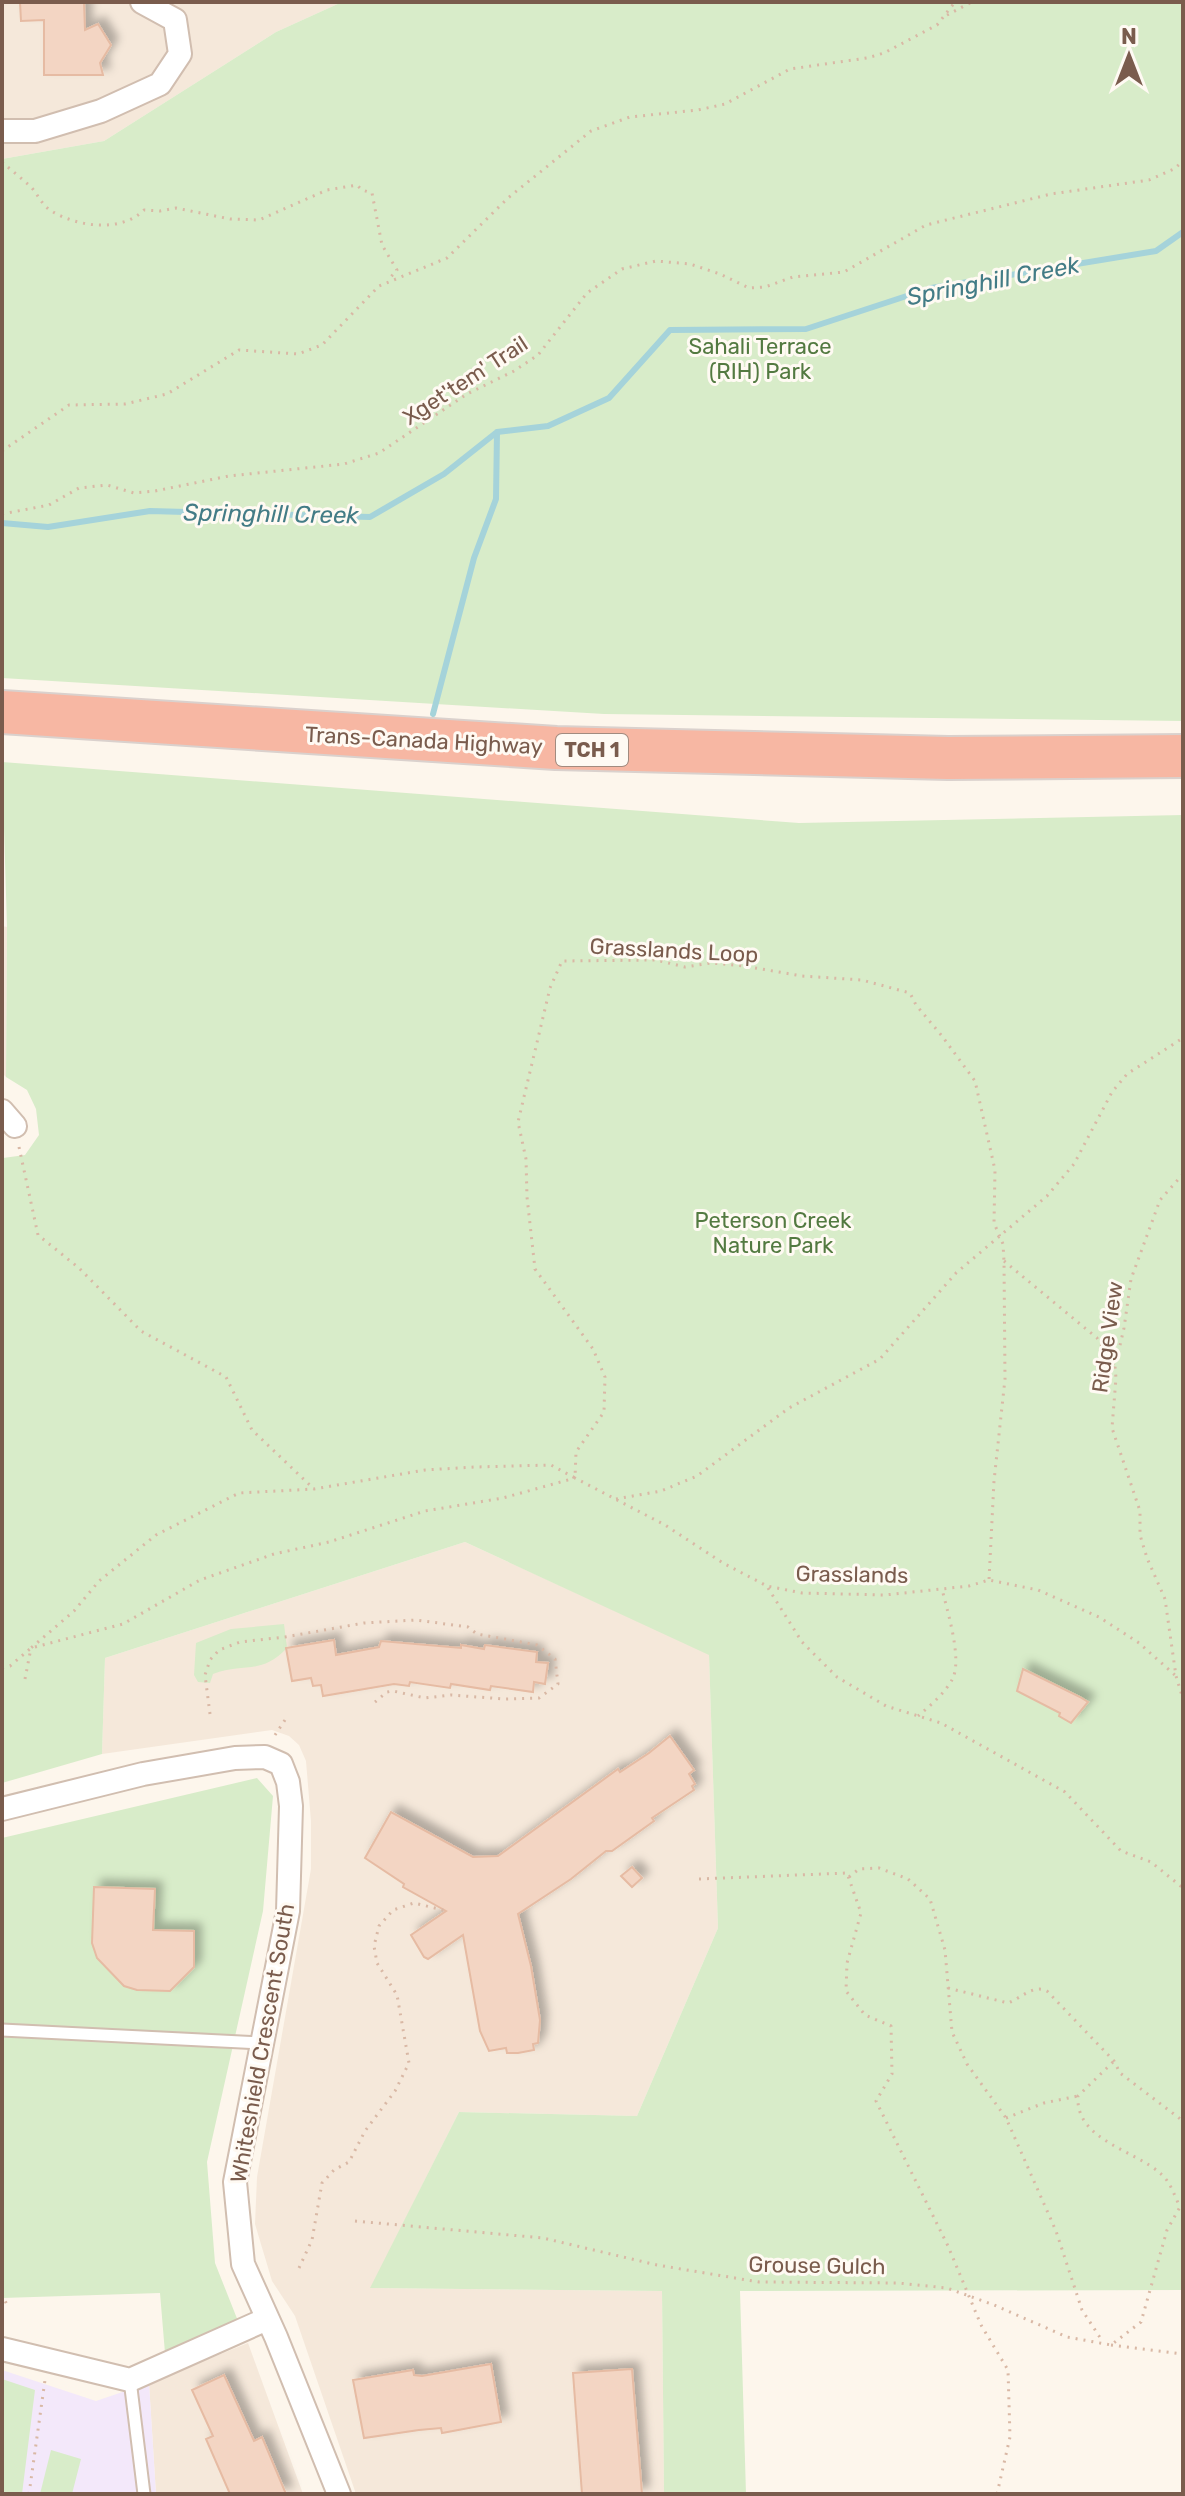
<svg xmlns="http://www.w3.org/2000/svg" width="1185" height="2496" viewBox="0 0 1185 2496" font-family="Rubik,sans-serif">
  <defs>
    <filter id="shadow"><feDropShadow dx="7" dy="-7" stdDeviation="4" flood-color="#0004"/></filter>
  </defs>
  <rect width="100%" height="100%" fill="#fdf6ec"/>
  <path fill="#f5e8da" d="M2,2H342L276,32L104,141L2,159Z
    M2,926L7,927L6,1077L2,1073Z
    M465,1542L709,1654L718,1928L637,2116L459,2112L371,2288L662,2291L664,2494H356L295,2316L272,2281L255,2224L257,2177L311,1869V1821L306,1761L299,1745L289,1736L272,1730L102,1754L105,1658Z
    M248,2343L303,2494H156L149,2383Z"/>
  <path fill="#f3e8fa" d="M2,2370L96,2401L149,2383L156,2494H2Z"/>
  <path fill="#d8ecc9" d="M342,2H1183V721L604,714L2,678V159L104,141L276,32Z
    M2,762L799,823L1183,815V2290L740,2291L746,2494H664L662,2291L370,2288L459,2112L637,2116L718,1928L709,1655L465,1542L105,1658L102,1754L2,1783L3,1158L25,1155L39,1135L36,1109L27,1090L6,1077L7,927Z
    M284,1624L287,1648C260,1676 244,1662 213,1674L210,1683L198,1682L194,1675L196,1643L231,1629Z
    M257,1778L273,1796L263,1911L207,2162L215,2263L238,2321L165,2353L160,2293L2,2298V1838Z
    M2,2379L35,2390L22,2494H2Z
    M51,2450L81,2459L72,2494H40Z"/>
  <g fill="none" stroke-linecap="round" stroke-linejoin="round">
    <path stroke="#a5d3da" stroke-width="6" d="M2,523L48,527L150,511L370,517L444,474L497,432L548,426L609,398L670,330L806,329L931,288L1156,251L1183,232
      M433,714L474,558L496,499L497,432"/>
  </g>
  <path fill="#f3d5c3" stroke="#e6bba3" stroke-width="2" filter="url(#shadow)" d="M20,2H84L85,30L98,24L111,45L100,63L103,75H44V20L21,21Z
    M334,1640L336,1655L379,1647L381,1641L461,1648V1645L484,1649L485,1645L537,1652L536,1662L548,1663L545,1684L534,1682L533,1692L491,1686L490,1690L451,1684L450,1688L410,1682L409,1686L394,1684L323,1696L321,1685L313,1686L311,1678L292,1681L286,1648Z
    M1023,1669L1080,1697L1088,1702L1071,1723L1059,1716L1060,1713L1017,1691Z
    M670,1736L694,1770L689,1774L695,1784L692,1786L694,1790L652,1818L654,1821L612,1851H606L571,1879L518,1914L531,1966L540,2020L538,2043L533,2044L534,2050L518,2053H507L506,2048L489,2051L480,2031L463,1935L428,1959L424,1957L411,1935L446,1911L403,1887L404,1884L365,1858L391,1812L473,1857L498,1856L618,1769L620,1772L649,1753Z
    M632,1867L642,1878L632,1887L621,1876Z
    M94,1887L155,1889L153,1930L194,1931V1967L170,1991L137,1990L124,1986L97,1958L92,1943Z
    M491,2364L501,2422L442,2433L441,2428L419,2430L364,2438L353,2380L413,2370L414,2375L422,2376Z
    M632,2369L642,2494H582L573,2373Z
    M224,2375L254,2441L262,2437L286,2494H230L206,2439L213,2436L192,2390Z"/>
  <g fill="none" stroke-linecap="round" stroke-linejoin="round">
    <defs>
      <path id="lane" d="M2,2030L262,2043
        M130,2380L144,2494"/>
      <path id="street" d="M2,131H35L101,111L160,84L180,54L175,20L142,2
        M2,1111L15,1126
        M2,1809L143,1774L235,1758L265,1757L281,1764L288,1782L291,1806L288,1911L235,2182L243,2264L276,2337L339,2494
        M2,2349L130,2380L267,2319"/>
      <path id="highway" d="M2,712L556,748L948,758L1183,756"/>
    </defs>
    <use href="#lane" stroke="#d1beb0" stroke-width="15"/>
    <use href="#street" stroke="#d1beb0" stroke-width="26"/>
    <use href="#highway" stroke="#dad1cd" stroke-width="46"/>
    <path stroke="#d9b8a5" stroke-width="3" stroke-dasharray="2 6" stroke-linecap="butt" d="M947,15L972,2
      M2,162C11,170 21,178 30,186C38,194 41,204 50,210C76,227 121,233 144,210L160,211L176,208L230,219L259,220L327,190L357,185L362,190L372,193L382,245L397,270L390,278
      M2,451L69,405L125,404L167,394L239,350L298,354L322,345L379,286L447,258L508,198L591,131L630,117L698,110L725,104L790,69L867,58L884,53L937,25L955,2
      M2,514L49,505L79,488L107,485L134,493L155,491L229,476L344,464L379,453L467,394L514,371L538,355L587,293L622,269L656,261L690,264L720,274L749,288L765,287L793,277L844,272L926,225L1051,194L1149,180L1174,169L1183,161
      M19,1147L38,1235L79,1268L141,1331L226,1377L252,1430L314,1489
      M1183,1174L1160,1200L1131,1279L1124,1328L1115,1367L1116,1378L1112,1428L1140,1511V1535L1147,1558L1165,1599L1176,1676L1183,1699
      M1004,1261L1097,1338L1114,1365
      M616,1499L661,1491L697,1476L789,1408L880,1359L956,1273L1047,1196L1074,1164L1112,1092L1127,1074L1183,1038
      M768,1588L802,1642L837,1677L886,1706L941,1723L1065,1792L1121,1851L1151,1862L1183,1888
      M2,1668L10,1666L31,1648L123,1624L200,1580L274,1554L329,1542L425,1511L503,1498L575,1478L665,1525L723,1563L767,1586L802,1593L885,1595L969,1586L989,1580L1038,1590L1099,1617L1139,1643L1176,1676
      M25,1679L31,1648L74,1611L99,1581L156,1535L239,1493L314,1489L425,1470L475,1467L551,1465L575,1478L576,1452L604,1412L605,1377L593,1349L535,1269L527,1197L526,1159L518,1122L550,988L562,961L656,960L685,967L711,963L744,966L802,976L862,980L910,993L916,1005L942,1036L975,1081L995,1170L994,1223L1003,1244L1004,1261L1005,1379L994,1481L989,1580
      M210,1714L205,1675L210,1660L219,1650L240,1642L285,1637L364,1623L416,1620L468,1627L477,1634L537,1645L555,1659L558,1684L539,1698L504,1699L451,1695L425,1698L393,1691L387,1692L375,1702
      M918,1716C930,1706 946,1692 953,1678C962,1657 947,1610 942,1589
      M275,1735L287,1717
      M849,1877L859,1869L879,1868L908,1879L930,1899L945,1950L952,2032L967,2064L1006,2118L1056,2231L1082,2310L1103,2342
      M699,1879L847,1873L861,1913L847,1963L846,1991L865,2015L891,2026L892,2074L876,2101L948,2246L981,2325L1008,2370L1010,2437L997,2494
      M948,1988L1008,2003C1021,1998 1034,1984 1047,1991L1114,2061L1120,2073L1183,2121
      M1113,2062L1078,2096C1075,2140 1135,2150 1161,2174C1170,2181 1175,2197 1180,2207
      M1006,2118L1044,2103L1078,2096
      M355,2221L543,2238L657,2265L759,2282L898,2283L947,2288L994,2305L1067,2337L1111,2345L1141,2322L1167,2230L1180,2207L1183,2206
      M299,2268L312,2240L322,2183L334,2170L349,2162L365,2131L395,2091L409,2063L397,1995L377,1963L374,1946L379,1926L393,1910L414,1903L447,1911
      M2,2294L8,2307
      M1111,2345L1183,2354
      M29,2494L45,2380"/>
    <use href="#lane" stroke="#fff" stroke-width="11"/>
    <use href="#street" stroke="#fff" stroke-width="22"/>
    <use href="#highway" stroke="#f7b7a3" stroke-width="42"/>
  </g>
  <g text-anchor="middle" stroke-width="6" stroke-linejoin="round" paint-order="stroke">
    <rect fill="#fffaf3" stroke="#a28b7f" stroke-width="2" x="556" y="734" width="72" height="32" rx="6"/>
    <g font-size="20" font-weight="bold" fill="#7a5c4d">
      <text x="592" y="757">TCH 1</text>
    </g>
    <g font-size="22" fill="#537a41" stroke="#fffaf3">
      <text x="760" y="354">Sahali Terrace<tspan x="760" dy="25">(RIH) Park</tspan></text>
      <text x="773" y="1228">Peterson Creek<tspan x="773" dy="25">Nature Park</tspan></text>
    </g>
    <g font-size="22" fill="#7a5c4d" stroke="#fffaf3">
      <text transform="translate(465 380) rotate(-33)" y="8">Xget'tem' Trail</text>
      <text transform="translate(424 740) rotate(3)" y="8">Trans-Canada Highway</text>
      <text transform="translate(674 950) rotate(3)" y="8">Grasslands Loop</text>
      <text transform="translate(1107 1337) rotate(-82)" y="8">Ridge View</text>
      <text transform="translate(852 1574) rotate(1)" y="8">Grasslands</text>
      <text transform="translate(262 2043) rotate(-80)" y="8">Whiteshield Crescent South</text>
      <text transform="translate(817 2265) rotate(1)" y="8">Grouse Gulch</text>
    </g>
    <g font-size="24" font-style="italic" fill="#437c86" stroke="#fffaf3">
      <text transform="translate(993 281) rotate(-11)" y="8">Springhill Creek</text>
      <text transform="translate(271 514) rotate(1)" y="8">Springhill Creek</text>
    </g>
  </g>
  <rect width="1185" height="2496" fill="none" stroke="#7a5c4d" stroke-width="8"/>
  <g transform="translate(1129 56)" stroke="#fffaf3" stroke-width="6" paint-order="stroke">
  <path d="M0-6L14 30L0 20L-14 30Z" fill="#7a5c4d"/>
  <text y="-12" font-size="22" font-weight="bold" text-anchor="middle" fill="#7a5c4d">N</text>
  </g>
</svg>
